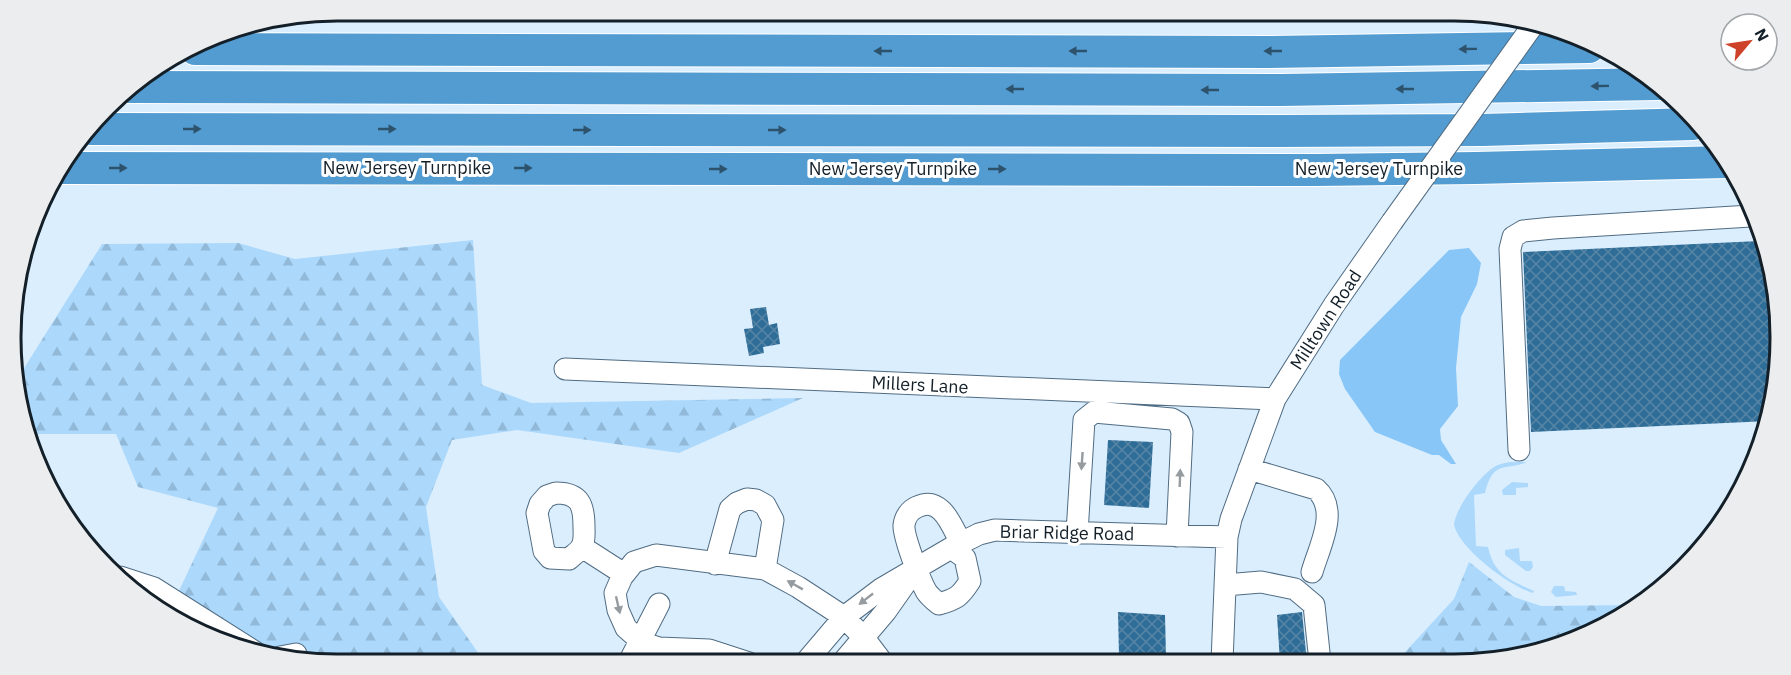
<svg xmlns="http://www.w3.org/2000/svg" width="1791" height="675" viewBox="0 0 1791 675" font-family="'IBM Plex Sans',sans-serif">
  <defs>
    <pattern id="forest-firs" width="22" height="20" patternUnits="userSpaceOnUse" patternTransform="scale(1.5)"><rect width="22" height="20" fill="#abd8fb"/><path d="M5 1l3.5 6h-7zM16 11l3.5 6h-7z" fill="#92b9d7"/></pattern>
    <pattern id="building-cross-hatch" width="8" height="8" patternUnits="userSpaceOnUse" patternTransform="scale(1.5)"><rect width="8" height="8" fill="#2f6d99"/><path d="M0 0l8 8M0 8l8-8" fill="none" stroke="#5885a4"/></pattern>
  </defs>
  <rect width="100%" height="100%" fill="#dbeefe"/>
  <path fill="#abd8fb" d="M338,10H1340V15L325,13Z
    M1527,462C1506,471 1493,459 1485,493L1474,495L1476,546L1488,547C1494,575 1510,580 1534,591L1533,593C1509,586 1460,549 1454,525C1455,508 1483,471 1498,465C1507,461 1518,462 1527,462Z
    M1512,482L1528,483V487L1516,488V495H1503L1502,490Z
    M1519,548L1520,561H1532L1533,567L1530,571H1526L1505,555V550Z
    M1554,586H1564L1565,591L1576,592L1577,595L1556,597L1551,592Z"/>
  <path fill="url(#forest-firs)" d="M473,240L482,385L531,403L803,398L679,453L517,430L452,440L426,507L439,597L486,664H338L253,653L169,612L218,508L138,487L116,434H30L17,402L16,381L102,244L238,243L295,259Z
    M1469,562L1514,597L1541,606L1636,605L1598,631L1497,662H1396L1454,599Z"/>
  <path fill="#87c6f7" d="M1469,248L1481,263L1477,284L1461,317L1456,368L1458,406L1440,429L1441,440L1456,464H1451L1439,455H1432L1375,432L1345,389L1339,374L1340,360L1449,250Z"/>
  <path fill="url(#building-cross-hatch)" d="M1759,241L1778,295L1769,421L1531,432L1523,252Z
    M766,307L769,325L777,323L780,344L763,347L764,353L749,356L744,329L753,328L750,309Z
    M1108,440L1153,442L1149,508L1104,505Z
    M1118,612L1165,615L1166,656H1119Z
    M1302,612L1307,662H1280L1277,615Z"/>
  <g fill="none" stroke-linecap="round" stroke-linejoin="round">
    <defs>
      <path id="minor" d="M565,369L1275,399
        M1519,450L1510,249L1513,237L1523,231L1553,228L1751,216
        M1249,469L1316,489C1340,510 1319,547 1312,572
        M556,493C580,493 584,505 584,527C584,533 585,540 582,546C580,551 573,555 569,559L550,558L544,551L537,513L540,504L547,496Z
        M1077,533L1084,420L1094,412L1172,419L1179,423L1182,432L1177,536
        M582,547L624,574
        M951,548L965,558L970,581C960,597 956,599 939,604C934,600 929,596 926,591C920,580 903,536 904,525C905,517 910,510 917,507C942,495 952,527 961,543
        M715,564L730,509L737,503L747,499L756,500L765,505L773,520L765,569
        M120,577L154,588L258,654
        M1225,585L1261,582L1295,589L1314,605L1320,662
        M280,657L296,654
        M1222,662L1227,537L1231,519L1275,399L1334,305L1392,222
        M749,663L709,650L659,648L643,643L626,628L618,610L615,593L622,577L634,562L656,555L765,569L798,587L844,617L864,638L883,663
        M805,663L844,617L881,589L951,548L979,534L995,530L1227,537
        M842,663L886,611L912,574
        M628,664L659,604"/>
      <path id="highway" d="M195,49L1268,52L1589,47
        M129,87L1281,90L1658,84
        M91,129L1281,131L1483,130L1693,124
        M59,168L1316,170L1476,168L1726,162"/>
    </defs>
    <use href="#minor" stroke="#506c83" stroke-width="23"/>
    <use href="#highway" stroke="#fff" stroke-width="34"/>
    <use href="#minor" stroke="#fff" stroke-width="21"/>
    <use href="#highway" stroke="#539cd1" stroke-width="32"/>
    <defs>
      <path id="minor-bridge" d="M1392,222L1536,21"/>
    </defs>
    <use href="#minor-bridge" stroke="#506c83" stroke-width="23" stroke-linecap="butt"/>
    <use href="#minor-bridge" stroke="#fff" stroke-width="21"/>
  </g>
  <defs><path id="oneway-solid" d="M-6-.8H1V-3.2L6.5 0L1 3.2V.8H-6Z" transform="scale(1.5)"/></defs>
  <g fill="#2d526c">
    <use href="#oneway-solid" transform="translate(1468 49) rotate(179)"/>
    <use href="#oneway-solid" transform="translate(883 51) rotate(-180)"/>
    <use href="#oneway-solid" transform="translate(1078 51) rotate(-180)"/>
    <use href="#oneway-solid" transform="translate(1273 51) rotate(180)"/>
    <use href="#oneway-solid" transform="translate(1600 86) rotate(179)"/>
    <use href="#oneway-solid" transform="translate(1015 89) rotate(-180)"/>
    <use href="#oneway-solid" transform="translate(1405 89) rotate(180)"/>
    <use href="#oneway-solid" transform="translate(1210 90) rotate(-180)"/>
    <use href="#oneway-solid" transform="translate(192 129)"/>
    <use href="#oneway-solid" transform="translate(387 129)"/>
    <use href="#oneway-solid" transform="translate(582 130)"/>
    <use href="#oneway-solid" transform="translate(777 130)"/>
    <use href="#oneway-solid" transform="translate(118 168)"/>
    <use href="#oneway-solid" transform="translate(523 168)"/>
    <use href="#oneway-solid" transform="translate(718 169)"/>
    <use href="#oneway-solid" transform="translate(997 169)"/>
  </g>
  <g fill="#959b9f">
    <use href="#oneway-solid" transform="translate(1082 461) rotate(94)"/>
    <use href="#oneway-solid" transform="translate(1180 478) rotate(-88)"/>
    <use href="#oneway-solid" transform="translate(795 585) rotate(-151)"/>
    <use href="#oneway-solid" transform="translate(866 599) rotate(142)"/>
    <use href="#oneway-solid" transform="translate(618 605) rotate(77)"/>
  </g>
  <g text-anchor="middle" stroke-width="6" stroke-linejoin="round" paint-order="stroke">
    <g font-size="18" fill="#142029" stroke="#fff">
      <text x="407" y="174">New Jersey Turnpike</text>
      <text x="893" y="175">New Jersey Turnpike</text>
      <text x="1379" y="175">New Jersey Turnpike</text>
      <text transform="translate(1326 320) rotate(-57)" y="6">Milltown Road</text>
      <text transform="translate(920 385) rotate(3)" y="6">Millers Lane</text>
      <text transform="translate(1067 533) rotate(1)" y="6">Briar Ridge Road</text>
    </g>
  </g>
  <path d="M0 0H1791V675H0ZM337 21H1454A316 316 0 0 1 1770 337V338A316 316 0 0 1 1454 654H337A316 316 0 0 1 21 338V337A316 316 0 0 1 337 21Z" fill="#ecedee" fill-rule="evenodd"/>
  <path fill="none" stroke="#142029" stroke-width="3" d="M337 21H1454A316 316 0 0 1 1770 337V338A316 316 0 0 1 1454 654H337A316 316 0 0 1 21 338V337A316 316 0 0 1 337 21Z"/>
  <g transform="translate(1749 42) rotate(61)"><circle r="28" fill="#ffffff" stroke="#a1a6a9" stroke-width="1.5"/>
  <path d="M0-4.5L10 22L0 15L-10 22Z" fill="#cd4228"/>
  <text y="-9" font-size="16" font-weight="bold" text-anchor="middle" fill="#142029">N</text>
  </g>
</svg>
